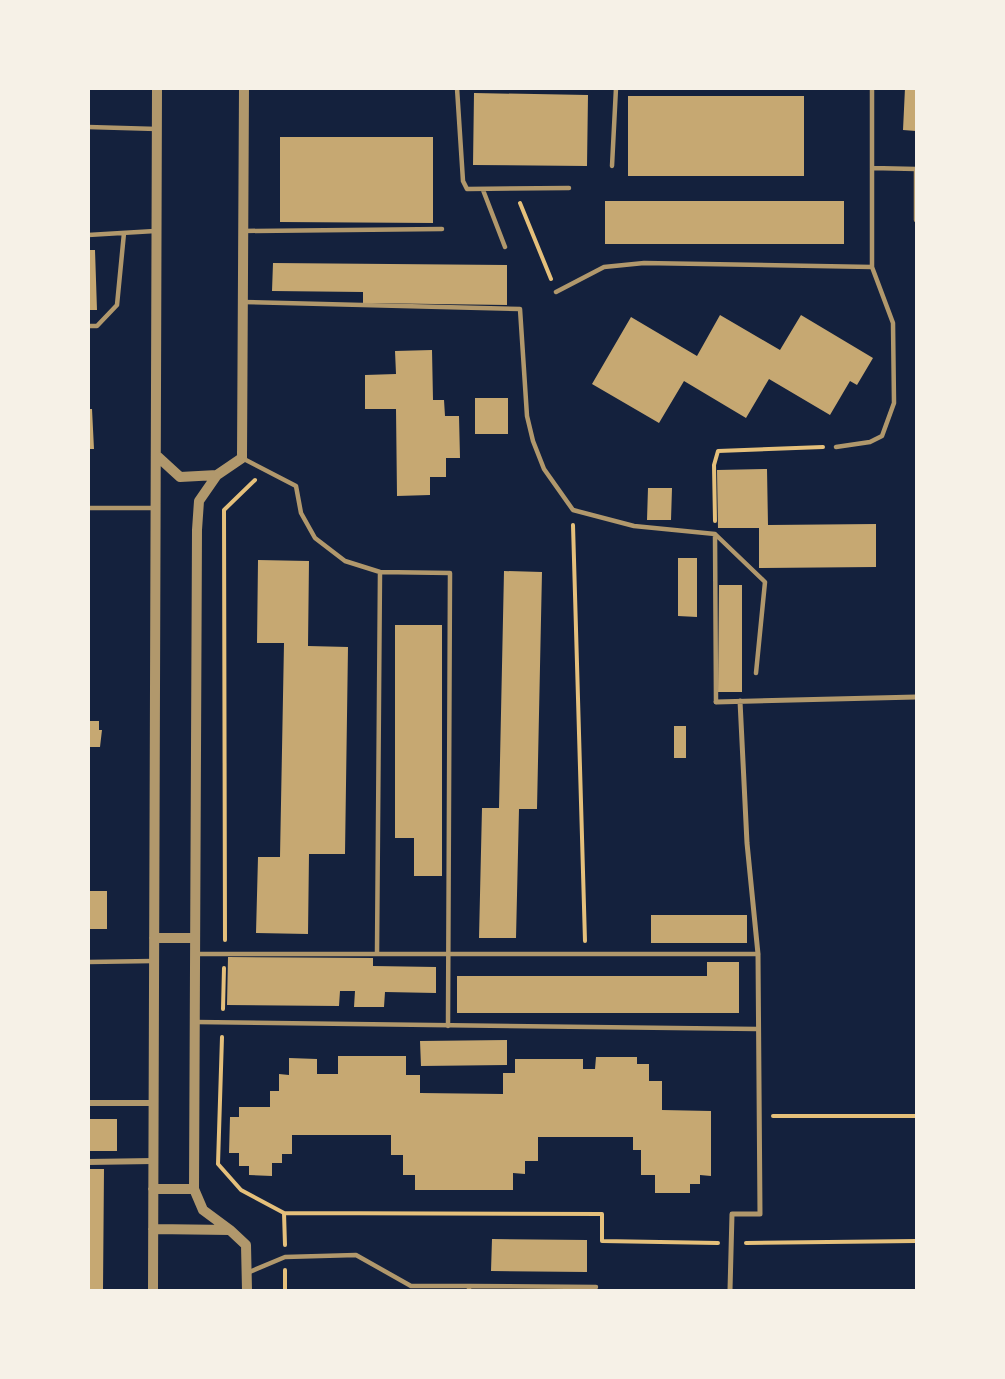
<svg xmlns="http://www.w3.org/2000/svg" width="1005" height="1379" viewBox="0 0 1005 1379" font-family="Roboto,sans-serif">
  <rect width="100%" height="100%" fill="#14213d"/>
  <path fill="#c6a872" d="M905,88H916V131L903,130Z
    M474,93L588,95L587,166L473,165Z
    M628,96H804V176H628Z
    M280,137H433V223L280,222Z
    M605,201H844V244H605Z
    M88,250H95L97,310H88Z
    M273,263L507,265V305L363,303V292L272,291Z
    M720,315L780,350L801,315L873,358L857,385L850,381L830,415L769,379L746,418L684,381L659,423L592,384L631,317L697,356Z
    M432,350L433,400H444L445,416H459L460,458H446V477H430V495L397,496L396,409H365V375L396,374L395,351Z
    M475,398H508V434H475Z
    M88,409H92L94,449H88Z
    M767,469L768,525L876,524V567L759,568V528H718L717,470Z
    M648,488H672L671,520H647Z
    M678,558H697V617L678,616Z
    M258,560L309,561L308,646L348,647L345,854H309L308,934L256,933L258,857H280L284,643H257Z
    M504,571L542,572L537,809H519L516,938H479L482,808H499Z
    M719,585H742V692H718Z
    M395,625H442V876H414V838H395Z
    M88,721H99V730H102L100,747H88Z
    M674,726H686V758H674Z
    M88,891H107V929H88Z
    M651,915H747V943H651Z
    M228,957L373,958V966L436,967V993L385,992L384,1007H354L355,991H340L339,1006L227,1005Z
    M707,962H739V1013H457V976H707Z
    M507,1040V1065L421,1066L420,1041Z
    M338,1056H406V1075H420V1093L503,1094V1073H515V1059H583V1069H595L596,1057H637V1064H649V1081H662V1110L711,1111V1176L700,1175V1184H690V1193H655V1175H641V1150H633V1137H538V1161H525V1174L513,1173V1190H415V1175H403V1155H391V1135H292V1154H282V1163H272V1176L249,1175V1166H239V1153H229L230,1117H239V1107H270V1091H279V1074L289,1075V1058L317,1059V1074H338Z
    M88,1119H117V1151H88Z
    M88,1169H104L103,1290H88Z
    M492,1239L587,1240V1272L491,1271Z"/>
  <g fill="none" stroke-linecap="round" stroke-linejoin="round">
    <path stroke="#e5c07b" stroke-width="4" d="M520,203L551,279
      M715,521L714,465L718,451L823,447
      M573,525L585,941
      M225,940L224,510L255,480
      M223,1009L224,968
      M222,1037L218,1164L241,1190L284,1213L602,1214V1241L718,1243
      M773,1116H916
      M284,1213L285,1245
      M746,1243L916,1241
      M285,1270V1290"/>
    <path stroke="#b1986c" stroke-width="4.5" d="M457,88L463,181L467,189L569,188
      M872,88V267
      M88,127L157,129
      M612,166L616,88
      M872,168L916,169
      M916,169V220
      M483,190L505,247
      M243,231L442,229
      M88,235L155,231
      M556,292L604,267L644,263L872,267L893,323L894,403L882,436L870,442L836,447
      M242,302L520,309L527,416L533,441L544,469L573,510L634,526L715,534L765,582L756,673
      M88,326H97L117,305L124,233
      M242,458L296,486L301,513L315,538L345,561L380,572L450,573L448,1026
      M88,508H156
      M715,534L716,702
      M196,954H758
      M377,954L380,572
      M88,962L153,961
      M196,1022L757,1029
      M247,1273L285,1257L356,1255L411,1286H469V1290
      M469,1286L596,1287"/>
    <path stroke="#b1986c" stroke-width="5" d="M716,702L916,697
      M730,1290L732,1214H760L758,954L747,843L740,701"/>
    <path stroke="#b1986c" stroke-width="6" d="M88,1103H153
      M88,1162L153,1161"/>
    <path stroke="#b1986c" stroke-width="10" d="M244,88L242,458L217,475L199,501L197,530L194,1189L203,1210L230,1230L246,1245L247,1290
      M156,455L180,477L217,475
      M154,938H194
      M153,1189H194
      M153,1229L230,1230
      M153,1290L157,88"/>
  </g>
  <rect width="1005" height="1379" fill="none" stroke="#f6f1e7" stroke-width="180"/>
</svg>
